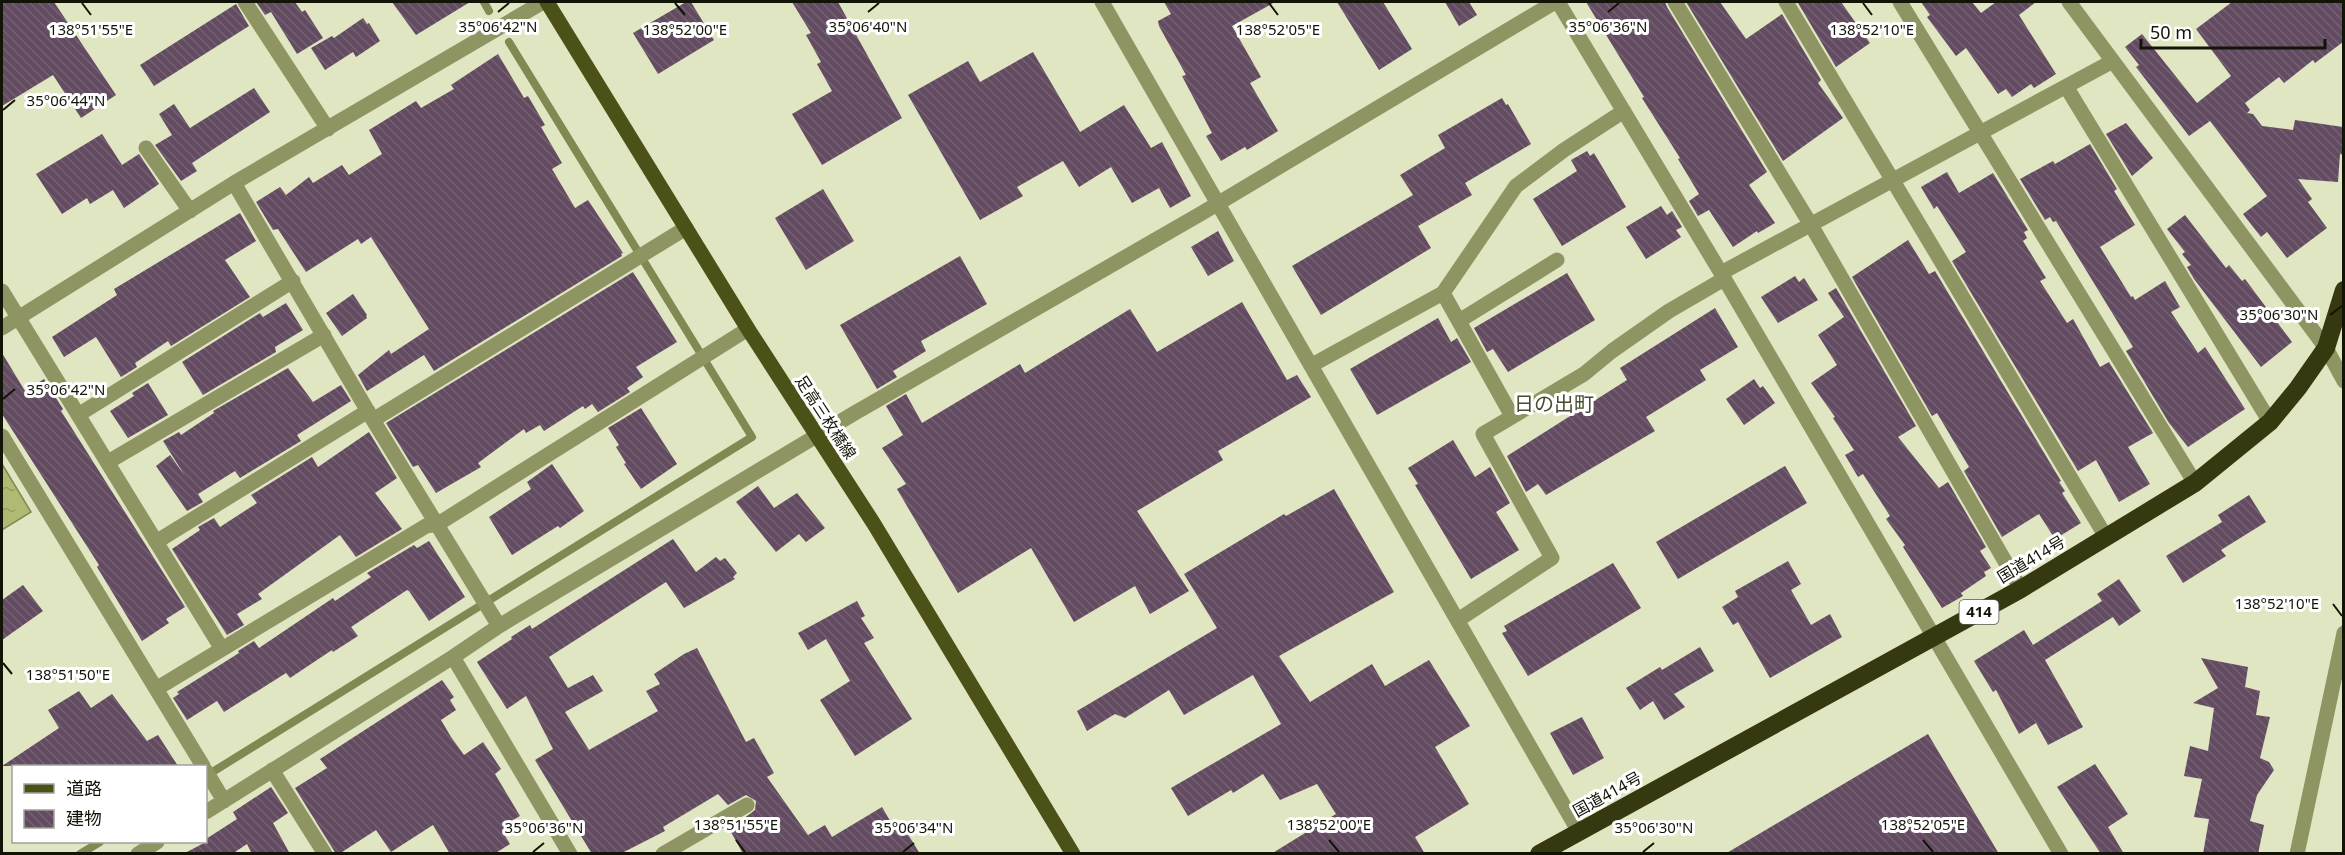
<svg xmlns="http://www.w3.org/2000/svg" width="2345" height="855" viewBox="0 0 2345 855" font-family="'Noto Sans','Noto Sans JP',sans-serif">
  <defs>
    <pattern id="water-ripples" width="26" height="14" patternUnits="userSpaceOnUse" patternTransform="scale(1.5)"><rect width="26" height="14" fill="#b1b972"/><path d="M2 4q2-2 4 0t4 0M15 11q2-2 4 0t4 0" fill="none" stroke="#979e61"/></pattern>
    <pattern id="building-back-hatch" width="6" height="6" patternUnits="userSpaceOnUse" patternTransform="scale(1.5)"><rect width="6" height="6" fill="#634b61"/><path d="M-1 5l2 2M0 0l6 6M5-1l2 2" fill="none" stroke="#746172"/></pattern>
  </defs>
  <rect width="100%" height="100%" fill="#e0e5c2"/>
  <path fill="url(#water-ripples)" stroke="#818852" stroke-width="1.5" d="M2,464L31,512L2,530Z"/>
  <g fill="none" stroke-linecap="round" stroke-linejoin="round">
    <path stroke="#818852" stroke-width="8" d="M484,2L489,11
      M206,776L752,437L509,42
      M80,854L100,842"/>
  </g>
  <path fill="url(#building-back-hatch)" d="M2,2H54L116,95L81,118L53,75L2,106Z
    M256,2H295L302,12L305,10L323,38L297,54L271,12L265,15Z
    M392,2H470L416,35Z
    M686,2H691L714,40L658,74L633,33Z
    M792,2H838L902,118L822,165L792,114L832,91L817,64L821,62L806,35L811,33Z
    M1164,2H1275L1232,26L1261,77L1250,83L1278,131L1247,150L1245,147L1221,161L1206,136L1212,133L1182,76L1186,75L1159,26L1158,21L1171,14Z
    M1337,2H1383L1412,49L1379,70Z
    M1445,2H1469L1477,15L1459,26Z
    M1586,2H1665L1667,7L1767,172L1749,185L1775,223L1758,233L1757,231L1733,247L1709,210L1698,216L1689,201L1699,194L1678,159L1680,158L1642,98L1644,97Z
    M1686,2H1720L1746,39L1782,14L1821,80L1818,83L1843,118L1783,161Z
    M1800,2H1841L1870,43L1836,67L1798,3Z
    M1921,2H1972L1981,13L1996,2H2036L2019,15L2056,74L2034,88L2031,84L2012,97L2006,89L1998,94L1966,48L1956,56L1927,17L1930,15Z
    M2232,2H2343V42L2315,63L2313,60L2284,83L2279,77L2245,103L2250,110L2247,113L2253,114L2262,126L2293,130L2295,120L2343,127V155L2340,154L2338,182L2298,179L2312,199L2308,202L2327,228L2287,258L2267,232L2261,237L2243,214L2267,196L2210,121L2189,136L2136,67L2139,65L2125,47L2142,34L2197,103L2231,76L2196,29Z
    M236,4L249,26L154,86L140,65Z
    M363,18L367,24L369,23L380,41L356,57L353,52L325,70L311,48L332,36L334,38Z
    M1033,52L1080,132L1124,105L1151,148L1162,142L1191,196L1170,208L1159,188L1132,203L1111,167L1079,187L1063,161L1017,187L1023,196L980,220L908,95L968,61L980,82Z
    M498,54L524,98L528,96L545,125L541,127L562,163L552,169L575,208L588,200L623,253L621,254L622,256L434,371L424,355L367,391L358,375L389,350L391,354L429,329L371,237L361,244L358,239L306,272L278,229L273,230L256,202L280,187L286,195L309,177L313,183L342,165L349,175L382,154L369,130L416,101L421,108L454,89L451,85Z
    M254,88L270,112L192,163L197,171L181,181L155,145L172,135L159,114L174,104L190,128Z
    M1502,98L1506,105L1508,104L1531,144L1465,183L1472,195L1418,226L1431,248L1321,315L1292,266L1413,195L1400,175L1445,148L1438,135Z
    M2126,123L2153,158L2132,176L2106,134Z
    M102,134L122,165L139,154L159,184L124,208L113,190L90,204L87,198L62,214L36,174Z
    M2090,144L2117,189L2114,191L2135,225L2100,247L2131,297L2133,296L2135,300L2165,281L2180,307L2171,312L2198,353L2205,347L2245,409L2188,447L2169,423L2126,351L2133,347L2056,221L2053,222L2050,217L2045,220L2020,179L2053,161L2055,164Z
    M1587,151L1590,156L1594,153L1626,207L1562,246L1533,199L1577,171L1571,160Z
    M1947,172L1959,193L1993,173L2028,230L2024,232L2027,238L2023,241L2046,278L2040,281L2067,323L2073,319L2100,367L2109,362L2153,433L2128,447L2150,484L2119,502L2096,460L2078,471L1952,261L1966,252L1937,206L1934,209L1921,187Z
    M823,189L854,241L806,270L775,218Z
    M1661,206L1667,215L1672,211L1682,227L1676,230L1681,237L1646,259L1626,227Z
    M240,213L256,241L225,260L250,297L171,346L168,341L135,363L137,367L121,377L96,337L64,357L52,337L117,295L114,289Z
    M2185,215L2226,268L2229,265L2242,281L2245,279L2292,342L2261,367L2194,279L2187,267L2191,265L2182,254L2185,252L2167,229Z
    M1218,231L1234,261L1208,276L1191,247Z
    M1908,240L1929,274L1935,271L2061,481L2059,482L2065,491L2062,493L2081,523L2055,539L2039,514L2002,537L1964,471L1969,467L1937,413L1932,416L1852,277Z
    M960,256L987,304L921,341L926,351L893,371L897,377L877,389L840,325Z
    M633,272L677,342L636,367L643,377L627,388L630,392L598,412L592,404L585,409L583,406L544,431L540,425L526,433L524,429L478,463L481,467L436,493L418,465L413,467L386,423Z
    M1567,273L1595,320L1508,372L1493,349L1487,352L1474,328Z
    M1795,276L1799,282L1804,278L1818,300L1778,323L1761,297Z
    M1836,288L1916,426L1898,437L1939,488L1948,482L1986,547L1980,551L1991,568L1984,572L1986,576L1961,593L1963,596L1942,608L1903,547L1905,545L1886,519L1890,516L1863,474L1858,477L1845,455L1854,450L1833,418L1835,417L1811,383L1837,365L1818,335L1844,317L1828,293Z
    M353,294L367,315L366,316L367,318L342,336L326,313Z
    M1242,302L1287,380L1297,375L1311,397L1218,451L1223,460L1137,511L1189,591L1150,614L1135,586L1074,622L1031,548L958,593L897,489L906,484L882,448L903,435L886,406L906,394L922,423L1020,364L1025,373L1130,309L1157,352Z
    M286,303L303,330L275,347L276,352L203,395L182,362L260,313L263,317Z
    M1715,308L1738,347L1700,370L1706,380L1646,417L1655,431L1546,495L1538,484L1526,492L1507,456L1627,380L1620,368Z
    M1438,318L1451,342L1457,338L1471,362L1377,415L1350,369Z
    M2,353L25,391L44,379L63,409L61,411L185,607L166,619L169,623L142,641L97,567L99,565L2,414Z
    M288,368L313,402L341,385L351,401L297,435L301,441L240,478L235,471L198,494L203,502L187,511L156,466L170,455L185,476L163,441L179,432L181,435L214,413L213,411Z
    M1754,379L1760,388L1763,386L1775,403L1744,425L1726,399Z
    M148,383L168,415L128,438L110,411L134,396L132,393Z
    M641,408L677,464L641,489L624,464L626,463L616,447L619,445L608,428Z
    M369,432L397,478L375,493L402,529L356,557L340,535L258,594L262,599L237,614L244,625L227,635L172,549L200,530L198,527L214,518L220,527L257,503L251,495L312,457L318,467Z
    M1453,440L1475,477L1490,467L1510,503L1496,512L1519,550L1471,579L1415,485L1418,484L1408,468Z
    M552,464L584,511L560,528L558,526L512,555L489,517L531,489L527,482Z
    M1785,466L1807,503L1678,579L1656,542Z
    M758,486L774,508L797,493L825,528L806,542L799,534L776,552L736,502Z
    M1334,489L1394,592L1279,656L1310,702L1372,664L1385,686L1429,660L1470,726L1435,747L1469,804L1415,837L1425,854H1271L1336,814L1317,784L1280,800L1263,774L1233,793L1231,790L1188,816L1171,788L1281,724L1253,675L1184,715L1169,690L1125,718L1115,714L1087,731L1077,711L1217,628L1184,574L1284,514L1286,516Z
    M2249,495L2266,522L2221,550L2226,556L2183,583L2166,556L2222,522L2218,515Z
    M673,539L696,572L716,557L720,561L725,558L737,573L733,577L735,579L684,608L666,582L549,657L568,688L593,675L603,691L565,712L589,750L658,711L646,691L660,684L654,674L684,654L697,648L746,742L754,738L774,773L767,777L808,835L825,825L832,837L882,807L896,831L903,826L920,854H743L730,830L745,821L743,819L755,810L756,801L746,795L728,805L718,794L663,827L665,831L620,854H592L535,760L553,749L526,696L507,709L477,662L512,639L511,637L530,625L532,629Z
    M429,541L465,597L429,621L409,591L407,590L351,627L358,636L333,652L332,650L290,678L286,673L224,712L217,701L187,720L173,698L179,694L177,692L239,653L238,651L254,641L259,648L333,598L335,601L371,577L367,573L414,545L417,548Z
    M1788,561L1801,584L1791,590L1811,625L1830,614L1842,637L1770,678L1738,622L1733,625L1722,607L1738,597L1735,591Z
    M1613,563L1641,608L1528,676L1502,633L1507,631L1504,626Z
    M2119,579L2141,611L2119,626L2113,617L2045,660L2083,727L2048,745L2036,723L2019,734L1996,690L1993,692L1974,661L2024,630L2033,645L2102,601L2097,594Z
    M23,585L43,611L2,640V600Z
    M857,601L865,616L861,618L874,638L864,643L912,719L855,756L820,700L850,681L826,639L808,650L798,633Z
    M1700,647L1714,671L1674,694L1685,707L1664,720L1653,701L1640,710L1626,688L1660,667L1662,670Z
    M2201,658L2248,667L2245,687L2260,691L2256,715L2270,717L2260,758L2269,762L2274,770L2257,795L2250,821L2264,825L2258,854H2203L2209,819L2194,817L2202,779L2184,776L2190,746L2208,751L2214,708L2193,703L2218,688Z
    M442,680L454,697L450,700L456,710L441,720L451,737L464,755L483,742L501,769L495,774L520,816L504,825L508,832L504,834L510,844L494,854H450L433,825L391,852L376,830L339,854H336L295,788L327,768L320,759Z
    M79,691L91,708L112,694L147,741L158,735L178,766H2L59,728L48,710Z
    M1582,717L1604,758L1573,775L1550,733Z
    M1928,734L1999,854H1725Z
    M2095,764L2128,814L2108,827L2124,854H2101L2057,787Z
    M271,787L288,813L273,823L290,854H252L247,844L232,854H183L206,842V839L237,819L233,812Z"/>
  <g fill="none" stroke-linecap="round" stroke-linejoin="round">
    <path stroke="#8e9462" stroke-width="15" d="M245,2L328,129
      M1102,2L1579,832
      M1558,2L1721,273L2061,854
      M1675,2L1811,225L2021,589
      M1786,2L2106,537
      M1900,2L2195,483
      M2069,2L2326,348L2344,381
      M2067,88L2270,422
      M146,148L190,211
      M234,183L373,420L499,626
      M1721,273L2113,61
      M2,291L222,649
      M1443,293L1512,416
      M1459,321L1557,260
      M2,328L234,183L543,2
      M1312,365L1443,293L1516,186L1564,150L1624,111
      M78,415L293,281
      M373,420L686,228
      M2,436L203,766
      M108,462L324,335
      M156,542L368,411
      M1458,620L1552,558L1483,434L1584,374L1612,351L1669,311L1724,279
      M453,657L570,854
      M156,689L426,526L438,524L748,329
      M272,770L325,854
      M206,771L224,801
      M206,812L453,657L499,626L853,414L1202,213L1555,2
      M138,854L157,842
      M663,854L747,805
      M2297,854L2344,633"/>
    <path stroke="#4c5118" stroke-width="15" d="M547,2L748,329L874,524L1073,854"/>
    <path stroke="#36390f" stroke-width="18" d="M1539,854L2021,589L2195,483L2270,422L2298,388L2326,348L2344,290"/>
  </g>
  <path fill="none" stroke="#121407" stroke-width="2" d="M82,3L91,15M675,3L685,15M1269,3L1278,15M1863,3L1872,15M498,12L509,3M868,12L879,3M1608,12L1619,3M3,110L15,100M2330,315L2342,306M3,399L15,389M2333,604L2342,616M3,663L12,674M736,840L745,852M1329,840L1339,852M1923,840L1933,852M533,852L544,843M903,852L914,843M1643,852L1654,843"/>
  <g text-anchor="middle" stroke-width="6" stroke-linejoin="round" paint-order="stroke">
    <rect fill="#fff" stroke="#595a51" stroke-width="1.5" x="1959.5" y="600" width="39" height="24" rx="4.5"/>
    <g font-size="15" font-weight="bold" fill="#121407">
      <text x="1979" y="617">414</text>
    </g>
    <g font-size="16" fill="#121407" stroke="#fff">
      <text transform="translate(826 417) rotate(57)" y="6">足高三枚橋線</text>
      <text transform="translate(2031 559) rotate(-31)" y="6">国道414号</text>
      <text transform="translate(1607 794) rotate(-29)" y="6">国道414号</text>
    </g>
    <g font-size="20" fill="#484b2e" stroke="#fff">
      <text x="1554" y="411">日の出町</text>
    </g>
  </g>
  <g font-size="15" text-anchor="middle" fill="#121407" stroke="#fff" stroke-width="6" stroke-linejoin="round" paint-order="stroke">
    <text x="868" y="32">35°06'40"N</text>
    <text x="1608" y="32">35°06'36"N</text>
    <text x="498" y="32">35°06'42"N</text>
    <text x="91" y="35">138°51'55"E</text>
    <text x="685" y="35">138°52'00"E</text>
    <text x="1278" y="35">138°52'05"E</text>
    <text x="1872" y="35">138°52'10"E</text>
    <text x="66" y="106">35°06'44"N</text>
    <text x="2279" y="320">35°06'30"N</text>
    <text x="66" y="395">35°06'42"N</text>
    <text x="2277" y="609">138°52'10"E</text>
    <text x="68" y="680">138°51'50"E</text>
    <text x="736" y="830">138°51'55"E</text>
    <text x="1329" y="830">138°52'00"E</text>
    <text x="1923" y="830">138°52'05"E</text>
    <text x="544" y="833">35°06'36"N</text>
    <text x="914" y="833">35°06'34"N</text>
    <text x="1654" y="833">35°06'30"N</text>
  </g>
  <rect width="2345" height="855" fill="none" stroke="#121407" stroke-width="6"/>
  <rect x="12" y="765" width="195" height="78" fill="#ffffff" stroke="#a0a19c" stroke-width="1.5"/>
  <rect x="24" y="784" width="30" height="9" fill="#4c5118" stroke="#a0a19c" stroke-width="1.5"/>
  <text x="66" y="795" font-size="18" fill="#121407">道路</text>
  <rect x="24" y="810" width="30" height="18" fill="url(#building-back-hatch)" stroke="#a0a19c" stroke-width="1.5"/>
  <text x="66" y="825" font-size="18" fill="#121407">建物</text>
  <path d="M2141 39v9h184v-9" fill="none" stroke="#121407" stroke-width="3"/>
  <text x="2150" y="39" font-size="18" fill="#121407" stroke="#ffffff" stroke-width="4.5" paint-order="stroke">50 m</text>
</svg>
